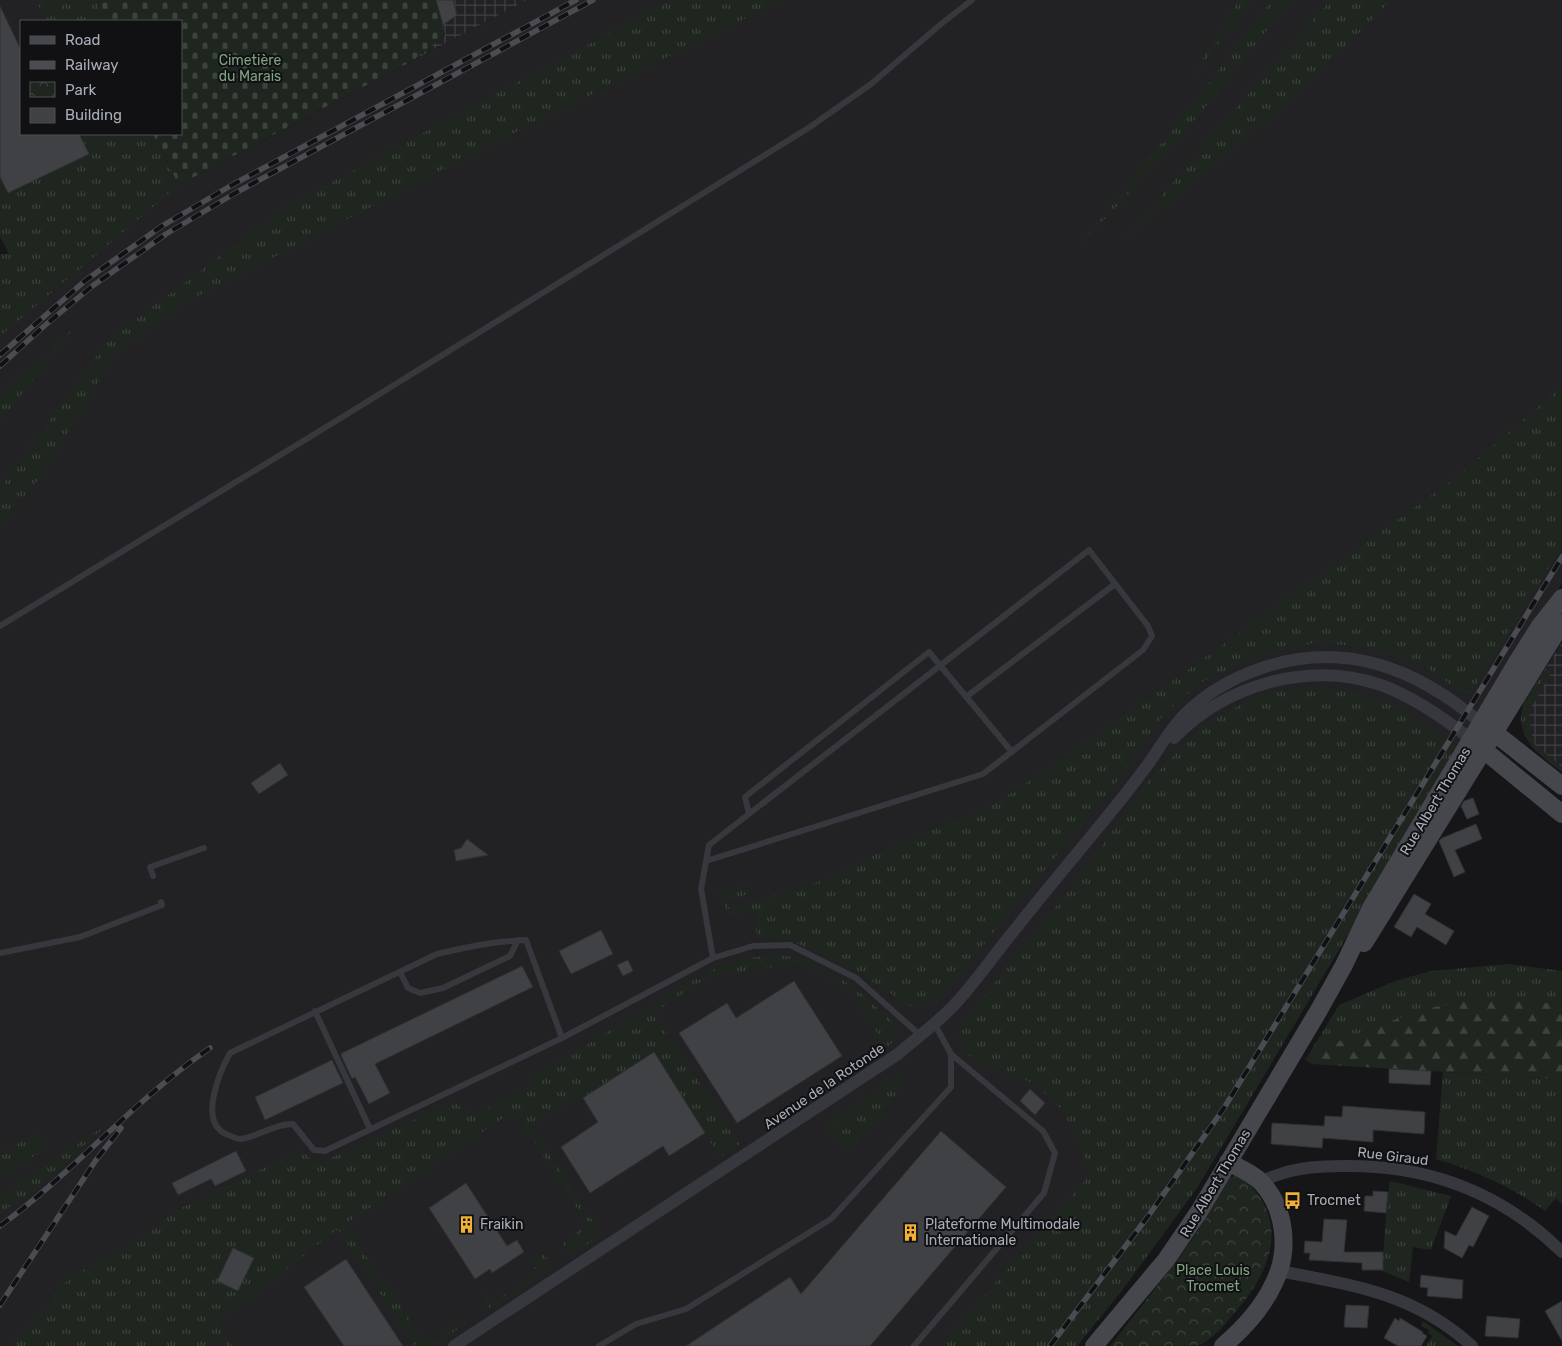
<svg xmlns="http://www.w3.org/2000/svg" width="1562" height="1346" viewBox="0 0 1562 1346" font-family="Rubik,sans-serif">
  <defs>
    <pattern id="industrial-grid" width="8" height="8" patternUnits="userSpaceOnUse" patternTransform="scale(1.25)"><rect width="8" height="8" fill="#222225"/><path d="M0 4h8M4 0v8" fill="none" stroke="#3f3f43"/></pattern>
    <pattern id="grass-tufts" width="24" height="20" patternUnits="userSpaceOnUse" patternTransform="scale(1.25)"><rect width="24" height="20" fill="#1e261f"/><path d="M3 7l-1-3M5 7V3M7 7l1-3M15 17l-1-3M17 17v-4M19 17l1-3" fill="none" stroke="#3c433d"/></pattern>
    <pattern id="forest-firs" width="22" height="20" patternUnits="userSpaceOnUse" patternTransform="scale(1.25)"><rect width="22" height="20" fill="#1e261f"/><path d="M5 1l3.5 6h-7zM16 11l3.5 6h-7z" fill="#3c433d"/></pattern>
    <pattern id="cemetery-stones" width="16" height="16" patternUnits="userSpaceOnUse" patternTransform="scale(1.25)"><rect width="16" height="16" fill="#1e261f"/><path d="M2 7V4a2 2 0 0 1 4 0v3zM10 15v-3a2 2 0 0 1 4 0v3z" fill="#3c433d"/></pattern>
    <pattern id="park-crowns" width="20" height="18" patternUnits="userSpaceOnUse" patternTransform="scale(1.25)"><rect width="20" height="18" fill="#1e261f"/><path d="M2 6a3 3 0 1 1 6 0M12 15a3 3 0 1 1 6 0" fill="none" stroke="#3c433d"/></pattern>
  </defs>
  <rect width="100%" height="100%" fill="#161618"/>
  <path fill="#222225" d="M0,0H97L102,21H21V134H153L179,185L527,0H1562V583L1459,748L1197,1188L1123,1289L1077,1346H0V254H9L0,236Z"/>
  <path fill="url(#industrial-grid)" d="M436,0H527L412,61L445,35Z
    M1562,642V772L1533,748L1525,736L1522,723V709L1525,701Z"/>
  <path fill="url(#grass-tufts)" d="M36,0H97L102,21H46Z
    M671,0H782L508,136L185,303L117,352L43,474L0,525V489L108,340L287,206Z
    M1239,0H1254L1191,78Z
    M1272,0H1291L1218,92L1155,166L1079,246L1200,95Z
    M1331,0H1391L1303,90L1123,241L1272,66Z
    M79,134H153L179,185L0,336V254H9L0,236V177L8,193L88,154Z
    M74,328L0,422V423V395Z
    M1562,387V546L1470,695L1458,690L1425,666L1377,649L1318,642L1266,653L1201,682L1163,715L1127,769L937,1002L911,1007L854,969L792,941L757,936L754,910L729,916L717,891L746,885L750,893L726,902L730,909L821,881L887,849L993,805L1063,759L1453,480Z
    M1545,670L1551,673L1529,712L1533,743L1562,767V772C1542,757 1513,737 1523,707C1527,694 1538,682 1545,670Z
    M1311,686L1360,693L1400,709L1459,748L1197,1188L1123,1289L1077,1346H940L1090,1175C1084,1156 1070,1116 1055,1103C1048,1096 1039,1088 1031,1083C1008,1069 971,1071 960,1041C959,1037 960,1030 960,1026L1082,874L1144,786L1204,725L1260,694Z
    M776,955L802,958L853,986L893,1022L897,1039L886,1047L849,989L800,963L708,977L653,1013L740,1144L720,1157L654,1052L583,1098L559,1108L531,1126L602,1235L571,1255L562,1242L588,1225L514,1111L345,1224L384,1284L391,1286L390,1292L397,1294L395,1302L403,1304L401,1311L410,1313L408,1321L415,1323L413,1333L435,1339L464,1320L467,1323L433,1346H415L338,1229L218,1323L232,1346H223L220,1341L206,1346H79L71,1343L65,1346H8L16,1341L70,1277L144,1238L169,1214L301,1150L312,1160L324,1161L453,1102L475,1115L532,1086L529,1080L686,984L717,968L748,958Z
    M1508,964L1562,971V1007L1539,1001L1343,1039L1305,1060L1339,1005L1395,981L1431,971Z
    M1443,1072L1546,1078L1562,1085V1204L1556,1198L1545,1211C1512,1187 1475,1171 1436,1159Z
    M900,1077L903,1078L896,1096L851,1150L824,1128L860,1102Z
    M110,1122L33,1192L0,1213V1196Z
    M33,1134L48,1147L0,1177V1155Z
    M1390,1181L1451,1196L1431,1250L1413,1247L1409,1282L1382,1271L1387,1200Z
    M543,1254L554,1266L491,1310L481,1296L485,1294L492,1303L537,1273L531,1262Z
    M1423,1321L1458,1346H1426L1432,1336L1428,1333L1429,1330L1421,1326Z"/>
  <path fill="url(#forest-firs)" d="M1474,999L1539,1001L1562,1007V1085L1546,1078L1312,1064L1305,1060L1343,1039L1421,1010Z"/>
  <path fill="url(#cemetery-stones)" d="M97,0H436L445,35L412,61L179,185L153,134H181V21H102Z"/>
  <path fill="url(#park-crowns)" d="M1239,1176C1250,1183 1257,1192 1264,1204C1285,1245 1258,1287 1231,1317C1223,1327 1212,1339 1200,1345C1194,1346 1123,1346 1110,1346L1173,1266L1195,1235L1230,1177Z"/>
  <path fill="#404145" stroke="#303034" d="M436,0H453L457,15L443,25Z
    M0,6L21,50V134H79L89,154L8,193L0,177Z
    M280,763L288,775L259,794L251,783Z
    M1473,798L1479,814L1467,819L1461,806L1464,801Z
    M1476,824L1482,839L1455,850L1465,872L1454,877L1439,841L1442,838Z
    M467,839L488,855L456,861L454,850L461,848Z
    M1414,894L1431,904L1425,914L1454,931L1446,945L1417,927L1411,937L1394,927Z
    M601,930L613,954L571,974L559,951Z
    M628,960L633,971L623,976L617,965Z
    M522,966L533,987L375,1064L390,1093L369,1104L355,1077L352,1079L341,1055L342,1053Z
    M794,981L842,1056L737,1123L679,1033L727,1003L736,1018Z
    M654,1052L705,1133L669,1156L663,1146L590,1193L561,1147L598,1122L583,1098Z
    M332,1060L343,1083L265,1120L255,1097Z
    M1389,1069L1431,1071L1430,1085L1389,1083Z
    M1030,1089L1045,1103L1035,1115L1020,1101Z
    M1343,1106L1425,1112L1424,1134L1373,1130V1142L1323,1138L1322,1148L1271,1144L1272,1123L1324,1126L1325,1116L1342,1117Z
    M941,1131L1006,1187L870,1346H686L790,1277L801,1294Z
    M236,1151L246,1171L215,1186L211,1179L178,1195L172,1183Z
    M466,1183L507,1246L517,1240L524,1252L492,1273L490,1269L475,1279L429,1208Z
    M1373,1191L1388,1192L1386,1213L1364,1211L1365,1196H1373Z
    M1472,1207L1489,1216L1473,1247L1469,1245L1462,1258L1444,1248L1445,1231L1456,1236Z
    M1324,1219L1347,1220L1344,1252H1383V1270H1362V1263L1309,1260L1310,1253H1304L1305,1241L1322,1242Z
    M233,1248L254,1258L238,1291L217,1281Z
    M346,1259L403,1346H344L304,1287Z
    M1421,1275L1463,1280L1462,1299L1427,1296L1428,1288L1420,1287Z
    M1562,1301V1341L1545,1311Z
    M1346,1305L1369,1306L1367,1328L1344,1327Z
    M1487,1316L1520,1319L1518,1338L1485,1336Z
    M1395,1318L1399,1321L1400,1318L1423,1332L1422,1333L1427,1336L1421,1346H1398L1384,1338Z"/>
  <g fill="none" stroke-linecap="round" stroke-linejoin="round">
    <path stroke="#37383d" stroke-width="6" d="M0,626L349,413L810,127L871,84L941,24L972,0
      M966,697L1115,584
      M749,814L745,797L929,652L1012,752
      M706,861L983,774L1143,650L1152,636L1148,626L1089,550L709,845L701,889L713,958
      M153,876L150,867L204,848
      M0,953L80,937L162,905L161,902
      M400,972L408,988L420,993L443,988L510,956L518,940
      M315,1011L370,1129
      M562,1038L526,940C495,941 467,947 437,954L230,1053C220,1071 198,1122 226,1134C231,1136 236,1139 241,1139C260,1136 274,1124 293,1124L314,1150L325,1151L562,1038L713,958L753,946L790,945L856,978L920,1035
      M599,1346L636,1324L686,1309L831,1219L951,1087V1054
      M914,1346L1044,1193L1055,1153L1043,1131L951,1054L934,1023"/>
    <path stroke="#37383d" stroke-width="12" d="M1174,738C1227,684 1308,661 1381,685C1414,697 1444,718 1472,740
      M1260,1182C1289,1168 1314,1166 1345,1166C1429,1165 1502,1193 1562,1252
      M1279,1271C1353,1285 1414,1293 1472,1346
      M454,1346L898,1054C916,1038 940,1021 956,1003C978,979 996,952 1017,927C1046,890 1076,855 1106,818C1121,800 1135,782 1149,763C1160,747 1170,730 1183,716C1205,694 1230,679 1259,669C1343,639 1416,668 1481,723"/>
    <path stroke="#45474d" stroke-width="18" d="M1486,726L1562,786
      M1474,742L1562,814
      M1364,943L1562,623
      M1094,1346L1166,1260L1200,1210L1319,1010L1344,965L1371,908L1516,664L1540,626L1562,598
      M1223,1346C1243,1329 1263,1307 1274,1283C1290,1251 1286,1209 1261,1182C1252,1173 1239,1168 1228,1162"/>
    <defs>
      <path id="rail" d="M0,355L86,280L162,226L232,185L576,0
        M0,366L43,327L91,287L166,234L237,192L593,0
        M0,1226C74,1172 134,1100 210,1048
        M0,1305L96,1160L121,1128
        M1050,1346L1149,1215L1224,1108L1562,557"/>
    </defs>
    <use href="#rail" stroke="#4a4c52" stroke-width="5.5"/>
    <use href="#rail" stroke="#111113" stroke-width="4" stroke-dasharray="11" stroke-linecap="butt"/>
  </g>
  <defs>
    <symbol id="bus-bare" viewBox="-9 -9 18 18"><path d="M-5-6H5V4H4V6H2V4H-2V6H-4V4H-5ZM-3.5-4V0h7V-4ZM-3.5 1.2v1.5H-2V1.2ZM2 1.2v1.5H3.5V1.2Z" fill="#f2b134" stroke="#111113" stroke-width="2.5" paint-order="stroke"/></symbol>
    <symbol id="building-bare" viewBox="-9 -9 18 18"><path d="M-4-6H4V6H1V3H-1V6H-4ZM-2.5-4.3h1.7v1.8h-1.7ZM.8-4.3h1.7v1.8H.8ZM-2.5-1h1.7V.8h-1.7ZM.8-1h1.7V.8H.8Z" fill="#f2b134" stroke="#111113" stroke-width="2.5" paint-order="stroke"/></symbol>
  </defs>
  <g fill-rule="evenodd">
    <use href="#bus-bare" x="1280" y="1188" width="25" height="25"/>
    <use href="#building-bare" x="454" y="1212" width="25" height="25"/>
    <use href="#building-bare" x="898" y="1220" width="25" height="25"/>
  </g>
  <g text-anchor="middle" stroke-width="4" stroke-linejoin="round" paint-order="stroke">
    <g font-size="14" fill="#7fa381" stroke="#111113">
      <text x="250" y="65">Cimetière<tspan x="250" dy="16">du Marais</tspan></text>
      <text x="1213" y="1275">Place Louis<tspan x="1213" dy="16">Trocmet</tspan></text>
    </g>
    <g font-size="14" fill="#a8adb8" stroke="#111113">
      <text transform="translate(1435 801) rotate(-59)" y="5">Rue Albert Thomas</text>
      <text transform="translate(824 1086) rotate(-34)" y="5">Avenue de la Rotonde</text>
      <text transform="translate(1393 1156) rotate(7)" y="5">Rue Giraud</text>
      <text transform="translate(1215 1183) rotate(-59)" y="5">Rue Albert Thomas</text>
    </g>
    <g font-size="14" fill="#a8adb8" stroke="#111113" text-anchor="start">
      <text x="1307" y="1205">Trocmet</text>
      <text x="480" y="1229">Fraikin</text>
      <text x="925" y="1229">Plateforme Multimodale<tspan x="925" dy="16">Internationale</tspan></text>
    </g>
  </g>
  <rect x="20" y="20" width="162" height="115" fill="#111113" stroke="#4d4f55"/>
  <rect x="30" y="36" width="25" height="8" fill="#45474d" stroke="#4d4f55"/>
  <text x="65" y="45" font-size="15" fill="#a8adb8">Road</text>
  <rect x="30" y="61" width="25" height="8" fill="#4a4c52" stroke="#4d4f55"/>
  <text x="65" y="70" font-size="15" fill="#a8adb8">Railway</text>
  <rect x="30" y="82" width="25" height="15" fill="url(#park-crowns)" stroke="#4d4f55"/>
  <text x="65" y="95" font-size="15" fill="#a8adb8">Park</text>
  <rect x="30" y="108" width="25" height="15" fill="#404145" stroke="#4d4f55"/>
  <text x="65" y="120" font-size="15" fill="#a8adb8">Building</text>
</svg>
